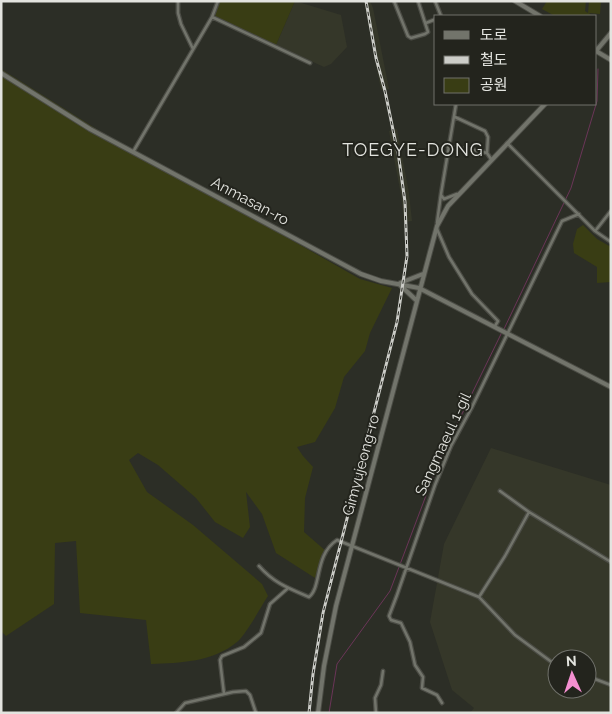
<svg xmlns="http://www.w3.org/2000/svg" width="612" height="714" viewBox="0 0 612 714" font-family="Raleway,'Noto Sans KR',sans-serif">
  <rect width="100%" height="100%" fill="#2c2e26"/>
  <path fill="#353729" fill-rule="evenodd" d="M295,1L341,15L347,47L331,64L324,67L276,45Z
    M364,1H370L373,8L389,89L381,90Z
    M397,129L409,193L412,221L404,222L401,195L389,131Z
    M491,448L611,485V713H470L474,708L452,690L430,622L444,544ZM557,659H587V689H557Z"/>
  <path fill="#393d14" d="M220,1H295L276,45L215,16Z
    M547,1H586L585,11L588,13L589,1H601L600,14L589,13L592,16H555L542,9Z
    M1,69L133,152L193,184L360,279L392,288L370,333L365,351L344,377L335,408L315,442L297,447L303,456L313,467L305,498L304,532L327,552L315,578L276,553L262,514L246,492L250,527L243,538L215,522L196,498L158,465L138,453L129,460L147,492L193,525L262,584L268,596C260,608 247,633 237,642C213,662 180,663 151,664L146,620L80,613L76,541L55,543L54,604L6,636L1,631Z
    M583,225L597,239L611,247V282L597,283V267L574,253L573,244L577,229Z"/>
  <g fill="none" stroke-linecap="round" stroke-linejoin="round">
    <path stroke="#6b3558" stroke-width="1" d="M504,329L571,188L597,101L598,69
      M329,713L337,664L390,591L439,461L502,332"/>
    <defs>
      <path id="minor" d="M178,1V13L181,24L193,49
        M394,1L408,36L411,38L425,34L428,32L418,1
        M435,1L441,16
        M212,17L310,63
        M426,23L436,19
        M455,117L485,131L488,137L487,153
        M507,143L595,231L611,242
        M448,147L474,150L487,153L491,159
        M133,152L212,17L218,1
        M441,195L444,199L457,194
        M437,223L441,194L456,104
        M437,229L449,257L472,294L498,321L495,326
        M596,230L610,212
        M500,491L529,512
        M259,566C274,583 288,588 309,597C322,587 314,555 337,540L479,597L515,635L557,666
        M479,597L505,556L529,512L611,562
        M587,676L611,685
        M224,694L220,660L222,656L244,647L261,633L270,604L287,589
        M442,703L437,695L422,688L423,677L415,665L410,642L401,623L391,620L389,616L397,595L435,485L451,446L472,407L562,221L579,214
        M176,713L185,703L233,692L246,691L250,695L256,713
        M376,713L375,698L381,685L383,671"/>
      <path id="tertiary" d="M515,1L540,16
        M596,51L611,33
        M596,51L611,60
        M1,73L90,129L361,274L381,281L419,288L611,387
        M400,283L423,274
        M400,285L416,300
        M318,713L324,666L336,606L437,226L448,206L545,104"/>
    </defs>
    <use href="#minor" stroke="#4b4c45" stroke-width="5"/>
    <use href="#tertiary" stroke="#4b4c45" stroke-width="6"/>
    <use href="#minor" stroke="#72746b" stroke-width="2.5"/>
    <use href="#tertiary" stroke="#72746b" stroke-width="4"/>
    <defs>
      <path id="rail" d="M309,713L313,674L323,613L397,322L407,256L405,202L399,159L385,91L376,58L366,1"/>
    </defs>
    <use href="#rail" stroke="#cccdc8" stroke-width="3"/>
    <use href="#rail" stroke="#23241d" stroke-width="1" stroke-dasharray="4" stroke-linecap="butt"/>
  </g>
  <g text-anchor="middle" stroke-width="4" stroke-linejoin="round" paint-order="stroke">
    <g font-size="15" fill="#e3e4df" stroke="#23241d">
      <text transform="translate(250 201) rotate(28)" y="5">Anmasan-ro</text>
      <text transform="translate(443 444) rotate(-65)" y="5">Sangmaeul 1-gil</text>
      <text transform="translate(361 465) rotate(-75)" y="5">Gimyujeong-ro</text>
    </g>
    <g font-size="18" letter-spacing="1" fill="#e3e4df" stroke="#23241d">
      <text x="413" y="156">TOEGYE-DONG</text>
    </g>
  </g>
  <rect width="612" height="714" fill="none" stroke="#e3e4df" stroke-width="5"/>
  <rect x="434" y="15" width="162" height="90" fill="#23241d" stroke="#70716b"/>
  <rect x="444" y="31" width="25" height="8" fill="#72746b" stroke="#70716b"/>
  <text x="480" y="40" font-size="15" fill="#e3e4df">도로</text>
  <rect x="444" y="56" width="25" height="8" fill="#cccdc8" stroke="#70716b"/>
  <text x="480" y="65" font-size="15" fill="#e3e4df">철도</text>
  <rect x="444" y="78" width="25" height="15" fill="#393d14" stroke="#70716b"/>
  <text x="480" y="90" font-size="15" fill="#e3e4df">공원</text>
  <g transform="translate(572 674) rotate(357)"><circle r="24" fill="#23241d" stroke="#70716b"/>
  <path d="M0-4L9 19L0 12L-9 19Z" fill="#f590d1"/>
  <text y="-8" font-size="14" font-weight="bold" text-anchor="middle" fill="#e3e4df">N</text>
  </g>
</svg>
